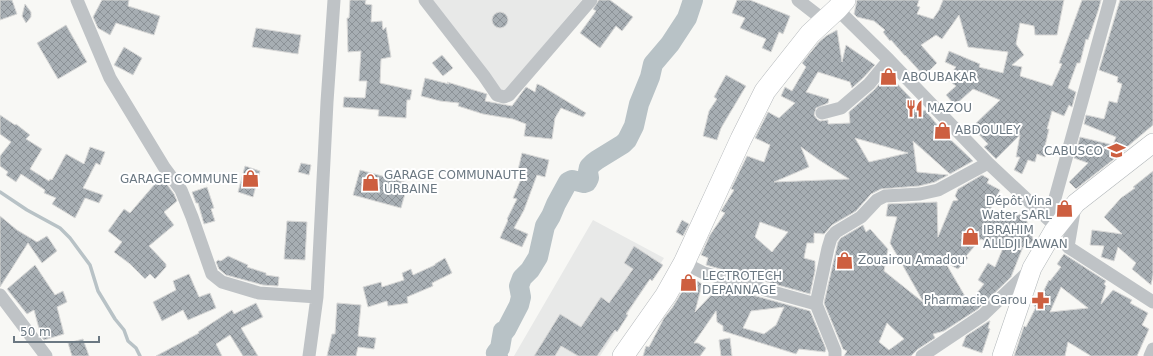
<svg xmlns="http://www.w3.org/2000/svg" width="1153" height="356" viewBox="0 0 1153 356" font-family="'DejaVu Sans',sans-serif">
  <defs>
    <pattern id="building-cross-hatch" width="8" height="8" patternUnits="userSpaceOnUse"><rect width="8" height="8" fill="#a7aeb3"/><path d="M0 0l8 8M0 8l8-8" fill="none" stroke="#8c9297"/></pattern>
  </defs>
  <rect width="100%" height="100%" fill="#f8f8f5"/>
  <path fill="#e8e9e8" d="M426,0H582L504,92L498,93Z
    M593,220L664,258L600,356H514Z"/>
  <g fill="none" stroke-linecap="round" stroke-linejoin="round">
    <path stroke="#b8c2c6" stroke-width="3.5" d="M0,192L27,210L60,228L70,238L90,265L98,291L115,319L124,330L128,341L136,348L140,356"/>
    <path stroke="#b8c2c6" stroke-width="20" d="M498,356L496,353L500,348L503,331L506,330L519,305L521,297L519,286L522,278L530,270L538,257L545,226L551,216L556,204L568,182L572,180L584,183L587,182L589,178L588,172L589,167L593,163L597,160L623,144L627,140L634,126L639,104L650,77L653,64L670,44L687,18L693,0"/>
  </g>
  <path fill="url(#building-cross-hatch)" stroke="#d9d9d8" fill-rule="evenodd" d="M0,0H12L17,14L0,20Z
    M102,0H129L128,6L160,16L154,35L116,23L110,35L98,28L93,17Z
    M350,0H366L365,4L372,5L371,22L382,21L383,30L386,27L391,57L381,59L380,83L412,90L410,100H407L406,118L378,116L379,110L343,107L344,97L365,98L367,81H359L361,51L348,52L347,18H349Z
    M599,0H610L633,17L622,31L616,26L600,48L580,33L596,11L593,9Z
    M737,0H750L790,16L783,34L779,32L771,52L762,48L766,39L740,28L745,18L732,13Z
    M857,0H919L917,6L920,7L917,14L933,19L939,10L943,0H1064L1057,35H1035L1034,26L1020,23L1016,44L1024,55L1012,65L1022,67L1020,76L1052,86L1062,64L1059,63L1082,0H1101L1098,11L1088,40L1086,39L1080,63H1077L1068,88L1076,92L1072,107L1069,105L1064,116L1052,111L1047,129H1049L1045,146L1049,147L1045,157L1037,154L1035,162L1028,160L1022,174L1014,170L1020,157H1016L1020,135L996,159L984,147L988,144L972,127L1000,100L973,89L955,105L946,95L956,86L947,79L956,67L945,62L949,51L980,64L979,67L1003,73L1008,52L968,47L959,15L942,39L936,35L921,45L937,63L924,76L905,55V56L891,40L890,41L883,32L885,30L874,21L857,17L854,14Z
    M1120,0H1153V125L1127,147L1128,148L1076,189L1069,182L1088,163L1074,158L1080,137L1113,145L1116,137L1084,124L1086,115L1104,119L1109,101L1117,103L1122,84L1117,82L1118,77L1099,70Z
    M25,4L31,12V17L26,23L22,16Z
    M492 20a8 8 0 1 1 16 0a8 8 0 1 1-16 0Z
    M66,25L87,62L58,79L37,43Z
    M256,28L301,35L298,54L252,47Z
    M837,30L842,62L846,45L875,65L863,78L852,88L850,82L818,72L806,92L829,99L828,103L816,108L814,115L817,119L820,121L828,120V124L850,123L849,112L874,90L888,74L923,111L925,110L939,127L940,126L949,138L973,161L950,174L913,141L917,172L948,175L935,182L919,186L881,189L871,194L856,211L832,225L824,234L814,233V243H807L804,258L815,261V271L810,294L706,265L708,258L701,255L710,235L725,213L721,211L734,190L731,189L747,156L764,162L770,145L755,138L768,112L779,118L795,103L781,96L785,87L792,91L806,67L802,63L819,42L826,36ZM855,138L908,153L869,162ZM801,147L819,160L849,179L774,182L809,167ZM760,222L788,232L772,252L755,237Z
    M124,47L142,58L133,75L114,65Z
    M442,55L453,68L443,76L432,63Z
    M726,75L746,86L721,128L717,140L703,136L709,111L717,99L714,97Z
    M425,78L449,84L447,82L487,94L485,101L512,106L526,87L535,92L537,84L542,86L586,113L583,117L561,108L555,118L552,139L524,136L526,124L513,119L483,114L458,106L459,103L440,101L421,96Z
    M0,115L15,125L16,124L30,135L26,139L42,149L30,169L49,181L50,179L52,180L66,154L84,164L90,147L105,152L100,165L96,163L83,188L103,195L99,203L85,198L75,218L52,204L56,198L44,193L45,190L21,174L16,182L6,175L8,172L0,166V156L11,142L0,134Z
    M522,153L549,160L545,177L537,175L524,210L514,228L528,234L522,247L500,238L508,220L507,219L517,199L513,198L524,172L518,170Z
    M301,163L311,165L309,175L298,172Z
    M245,166L260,171L253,197L238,192Z
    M360,170L408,183L401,208L353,195Z
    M1153,171V275L1151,285L1132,269L1136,263L1118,247L1114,261L1101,257L1104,246L1090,245L1092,230L1122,234L1104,217L1121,198L1135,188L1133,187Z
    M982,175L989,179L987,183L1000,190L988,214L1003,220L1024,213L1034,242L1023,247L1011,277L978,309L944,331L933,334L935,338L918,349L911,356H844L847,351L843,349L824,303L838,242L841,238L863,225L866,232L870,229L888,249L884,271L924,303L890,243L897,217L886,216L888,204L937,202L938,237L953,201L958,200L955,196L958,189ZM981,239L1003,248L995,267L988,263L978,280L984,284L969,303L945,262L958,269L968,258L966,256ZM887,323L904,339L889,350L879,342Z
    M160,178L166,183L174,194L177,201L164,212L174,225L149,246L166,264V267L155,279L150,274L145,279L130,264L114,252L122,242L108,231L124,209L130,213Z
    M207,187L214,208L211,209L215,221L204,224L198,203H196L192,192Z
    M0,216L17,230L37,242L47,236L57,251L42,263L28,243L0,287Z
    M682,220L689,224L683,236L676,232Z
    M287,221L307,222L305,260L284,259Z
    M634,246L663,265L652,281L650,279L626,314L628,315L617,332L615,330L597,356H578L561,346L555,356H534L560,314L581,327L601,297L609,303L633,269L624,263Z
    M1064,254L1106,281L1104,284L1106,286L1101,304L1113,290L1132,300L1130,303L1148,313L1142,325L1149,329L1137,356H1091L1068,342L1065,356H1014L1024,326L1026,327L1036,307L1034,306L1040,293L1042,294L1049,280L1050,281L1061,267L1057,264ZM1061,287L1088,308L1050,312Z
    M228,256L248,265L247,267L266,273V275L279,277L278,286L263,285L226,275L219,269L216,262L218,260L221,261Z
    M445,258L452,273L432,283L433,286L407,297L408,303L388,306L387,301L368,307L363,287L381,282L382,287L404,280L402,273L411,269L413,275L435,265V264Z
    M35,265L55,295L63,291L67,302L57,307L64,334L44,340L41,336L34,310L27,314L7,289Z
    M189,274L199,297L210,293L216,308L188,320L183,310L162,321L153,302L176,290L173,281Z
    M691,277L702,284L695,312L720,286L810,311L826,349L825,352L799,349L796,354L723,331V326L717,322L716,311L694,343H698L706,348L700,356H643L646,346L649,347L664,318L672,308ZM784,307L776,325L764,334L743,328L751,311Z
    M256,303L263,317L241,328L258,356H243L230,335L216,344L222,356H156L199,333L198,332L232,310L234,314Z
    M337,303L361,305L358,336L376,338L374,349L358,347L356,356H327L332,334H335Z
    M989,321H990L988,328L990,329L982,353L962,346L966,336Z
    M730,338L732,356H721L719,340Z
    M83,339L89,356H72L68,343Z"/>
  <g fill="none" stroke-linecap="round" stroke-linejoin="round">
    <defs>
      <path id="secondary" d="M1002,356L1032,268L1053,232L1076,203L1153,143"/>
      <path id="primary" d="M623,356L666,295L684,263L741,139L765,91L810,34L837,9L845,0"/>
    </defs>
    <use href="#secondary" stroke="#b2b7ba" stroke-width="20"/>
    <use href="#primary" stroke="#b3b7ba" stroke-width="22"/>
    <path stroke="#bfc3c6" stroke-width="13" d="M77,0L110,78L164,167L181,190L192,217L212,274L222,282L259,293L317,297
      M425,0L484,76L497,95L504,97L509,95L591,0
      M798,0L825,21
      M837,9L889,60L988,163L1049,220L1066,209
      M822,113L841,108L869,84L889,60
      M1075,206L1068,247L1153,302
      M1049,220L1110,0
      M684,263L704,273L816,304L835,351V356
      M0,295L46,356
      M816,304L828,248L831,238L836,232L861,217L877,200L885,196L920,194L938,190L988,163
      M309,356L317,297L327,102L334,0
      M922,356L983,315L1030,270
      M1150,356L1153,349"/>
    <use href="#secondary" stroke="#fff" stroke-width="19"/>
    <use href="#primary" stroke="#fff" stroke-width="21"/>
  </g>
  <defs>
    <symbol id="shop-bare" viewBox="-9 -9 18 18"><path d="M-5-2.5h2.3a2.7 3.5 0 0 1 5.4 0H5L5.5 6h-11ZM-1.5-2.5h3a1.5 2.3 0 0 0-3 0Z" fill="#cd5f40" stroke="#fff" stroke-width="2.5" paint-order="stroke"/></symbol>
    <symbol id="restaurant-bare" viewBox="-9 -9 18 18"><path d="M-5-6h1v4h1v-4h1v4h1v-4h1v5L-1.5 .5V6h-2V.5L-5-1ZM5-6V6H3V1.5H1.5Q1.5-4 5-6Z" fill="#cd5f40" stroke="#fff" stroke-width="2.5" paint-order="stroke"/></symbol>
    <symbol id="university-bare" viewBox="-9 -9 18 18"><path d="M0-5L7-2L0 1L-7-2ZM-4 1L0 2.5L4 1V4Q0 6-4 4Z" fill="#cd5f40" stroke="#fff" stroke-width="2.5" paint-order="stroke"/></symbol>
    <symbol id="pharmacy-bare" viewBox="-9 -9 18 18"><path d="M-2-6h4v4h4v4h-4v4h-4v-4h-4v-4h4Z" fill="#cd5f40" stroke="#fff" stroke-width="2.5" paint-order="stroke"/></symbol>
  </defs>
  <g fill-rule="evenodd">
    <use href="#shop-bare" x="876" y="64" width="25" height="25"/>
    <use href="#restaurant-bare" x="902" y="96" width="25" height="25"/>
    <use href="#shop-bare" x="930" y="118" width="25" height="25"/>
    <use href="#university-bare" x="1104" y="138" width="25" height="25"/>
    <use href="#shop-bare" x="238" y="166" width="25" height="25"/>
    <use href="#shop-bare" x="358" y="170" width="25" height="25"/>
    <use href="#shop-bare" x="1052" y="196" width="25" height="25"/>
    <use href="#shop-bare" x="958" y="224" width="25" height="25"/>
    <use href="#shop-bare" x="832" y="248" width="25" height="25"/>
    <use href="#shop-bare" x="676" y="270" width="25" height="25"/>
    <use href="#pharmacy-bare" x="1028" y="288" width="25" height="25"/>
  </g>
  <g text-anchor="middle" stroke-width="4" stroke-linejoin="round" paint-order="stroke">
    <g font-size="12" fill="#6b7882" stroke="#fff" text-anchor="start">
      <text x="902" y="81">ABOUBAKAR</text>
      <text x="927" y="112">MAZOU</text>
      <text x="955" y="134">ABDOULEY</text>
      <text x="1103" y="155" text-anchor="end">CABUSCO</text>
      <text x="384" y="179">GARAGE COMMUNAUTE<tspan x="384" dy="14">URBAINE</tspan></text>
      <text x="238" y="183" text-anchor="end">GARAGE COMMUNE</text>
      <text x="1052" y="205" text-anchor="end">Dépôt Vina<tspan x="1052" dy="14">Water SARL</tspan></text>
      <text x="983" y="234">IBRAHIM<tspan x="983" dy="14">ALLDJI LAWAN</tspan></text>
      <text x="858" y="264">Zouairou Amadou</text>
      <text x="702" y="280">LECTROTECH<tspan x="702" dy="14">DEPANNAGE</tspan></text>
      <text x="1027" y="304" text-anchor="end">Pharmacie Garou</text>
    </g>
  </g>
  <path d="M14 336v6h85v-6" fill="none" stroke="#6b7882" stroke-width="2"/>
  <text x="20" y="336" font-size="12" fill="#6b7882" stroke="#ffffff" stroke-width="3" paint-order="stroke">50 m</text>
</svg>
